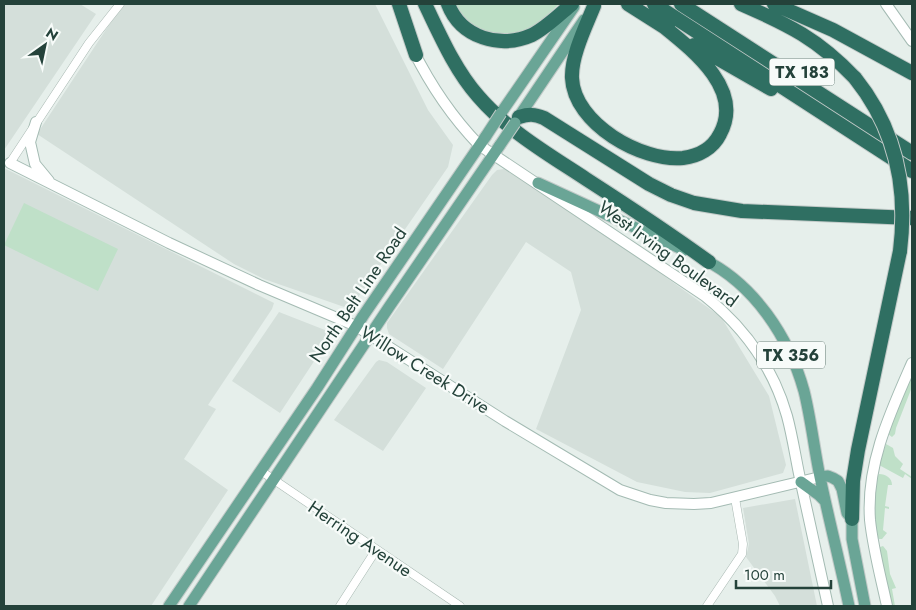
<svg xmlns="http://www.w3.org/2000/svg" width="916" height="610" viewBox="0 0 916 610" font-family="Jost,sans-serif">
  <rect width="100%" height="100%" fill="#e6efeb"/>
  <path fill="#d4dfda" d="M4,4H80L96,14L4,150Z
    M125,4H375L428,110L453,145L448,167L350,309L264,279L234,264L37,134L109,25Z
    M4,168L274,303L272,309L208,405L216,409L184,459L228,490L151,606H4Z
    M504,169L511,172L660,273L721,317L769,396L786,465L783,473L710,493L685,492L637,482L536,429L581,310L571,272L526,242L443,369L389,334L387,328V323L492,175L497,170Z
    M279,312L325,330L330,337L280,413L232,381Z
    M379,360L387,362L426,388L383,451L334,420L376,362Z
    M795,499L817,606H780L775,596L746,557L749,544L743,508Z"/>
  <path fill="#bfe0c8" d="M452,4H559L540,22L524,31L503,37L474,29Z
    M24,203L118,249L98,291L4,245Z
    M912,376V387L896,428L895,434L892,437L888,434L910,377Z
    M886,444L893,448L895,456L903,464L900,469L912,477V479L905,474L903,478L879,465Z
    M879,474C886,474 892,478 892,485H888L885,506L889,507V509L885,508L883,530L887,533L882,539H879C871,529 876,492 877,478Z
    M883,546L887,551L890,574L896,588L892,589L895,606H891L879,551L880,547Z"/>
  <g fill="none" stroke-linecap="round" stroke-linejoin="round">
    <defs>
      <path id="street" d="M10,163L89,43L120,4
        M261,471L460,606
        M340,606L376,550
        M707,606L742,554L743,544L735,498"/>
      <path id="secondary" d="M886,4L912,41
        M413,50C431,86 451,116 479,145L705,296C745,328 773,367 787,416C793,438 796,461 801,483C810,524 819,565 828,606
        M36,122L30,142L35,164L49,181
        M10,163L169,243L259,285L356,326L505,421L620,490L650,500L666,503L694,504L711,503L820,477
        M887,606C881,578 873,549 870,520C866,464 890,413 912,363"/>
      <path id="primary" d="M501,113L574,7
        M516,121L584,20
        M538,183L684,250
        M703,259C754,284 789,337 804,391C811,419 814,448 820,477C829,520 840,563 849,606
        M820,477L828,476L833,478L838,481L842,489L847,513L852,519V539L865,606
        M801,482L819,495L825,501
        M169,606L317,388L363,316L486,136
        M189,606L389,307L500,145"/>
      <path id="highway" d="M399,4L416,55
        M425,4C440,35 455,70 478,96C508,131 548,154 586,179C628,206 669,233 709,262
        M448,4C461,38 500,49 532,35C546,28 560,14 572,4
        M628,4L669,30
        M654,4L912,171
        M681,4L912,153
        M741,4C789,25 818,39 855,78
        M774,4L833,30L912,73
        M594,6C586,26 571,56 572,78C574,124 642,162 683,158C699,156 713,148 720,134C744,90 694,51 663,26
        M694,45L771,89
        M519,117C529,114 534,114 544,118L649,184L671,195L694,203L742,211L912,218
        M852,519L853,481L858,450L900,251"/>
    </defs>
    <use href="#street" stroke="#a8b8b2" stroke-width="9"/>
    <use href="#secondary" stroke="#a4bbb3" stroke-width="12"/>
    <use href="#primary" stroke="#c2cac8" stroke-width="13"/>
    <use href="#highway" stroke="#c2cac8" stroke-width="16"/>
    <use href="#street" stroke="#fff" stroke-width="8"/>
    <use href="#secondary" stroke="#fff" stroke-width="10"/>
    <use href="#primary" stroke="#6aa596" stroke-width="11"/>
    <use href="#highway" stroke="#2f6f62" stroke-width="14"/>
    <defs>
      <path id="primary-bridge" d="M486,136L501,113
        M500,145L515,123"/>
      <path id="highway-bridge" d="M855,78C896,129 908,187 900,251"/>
    </defs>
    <use href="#primary-bridge" stroke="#c2cac8" stroke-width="13" stroke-linecap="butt"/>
    <use href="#highway-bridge" stroke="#c2cac8" stroke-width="16" stroke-linecap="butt"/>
    <use href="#primary-bridge" stroke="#6aa596" stroke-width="11"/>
    <use href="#highway-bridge" stroke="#2f6f62" stroke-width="14"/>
  </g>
  <g text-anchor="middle" stroke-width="4.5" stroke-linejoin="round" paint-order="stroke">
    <g fill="#f7fbf9" stroke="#637a73" stroke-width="1">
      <rect x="769.5" y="58.5" width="65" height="27" rx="4"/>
      <rect x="757" y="341.5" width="68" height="27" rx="4"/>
    </g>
    <g font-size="16" font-weight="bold" fill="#24423a">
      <text x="802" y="78">TX 183</text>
      <text x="791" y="361">TX 356</text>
    </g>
    <g font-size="18" fill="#24423a" stroke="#f7fbf9">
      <text transform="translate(668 254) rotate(36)" y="6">West Irving Boulevard</text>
      <text transform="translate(358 295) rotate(-56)" y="6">North Belt Line Road</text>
      <text transform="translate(425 370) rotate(32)" y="6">Willow Creek Drive</text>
      <text transform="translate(360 539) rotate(34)" y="6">Herring Avenue</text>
    </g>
  </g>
  <rect width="916" height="610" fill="none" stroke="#24423a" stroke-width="10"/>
  <g transform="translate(45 45) rotate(33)" stroke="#f7fbf9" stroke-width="4" paint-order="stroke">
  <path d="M0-4L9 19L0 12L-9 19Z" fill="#24423a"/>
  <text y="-8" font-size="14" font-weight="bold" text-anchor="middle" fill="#24423a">N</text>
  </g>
  <path d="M736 580v8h95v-8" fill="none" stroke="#24423a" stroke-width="2.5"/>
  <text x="744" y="580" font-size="15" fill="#24423a" stroke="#f7fbf9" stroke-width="4" paint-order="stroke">100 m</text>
</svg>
